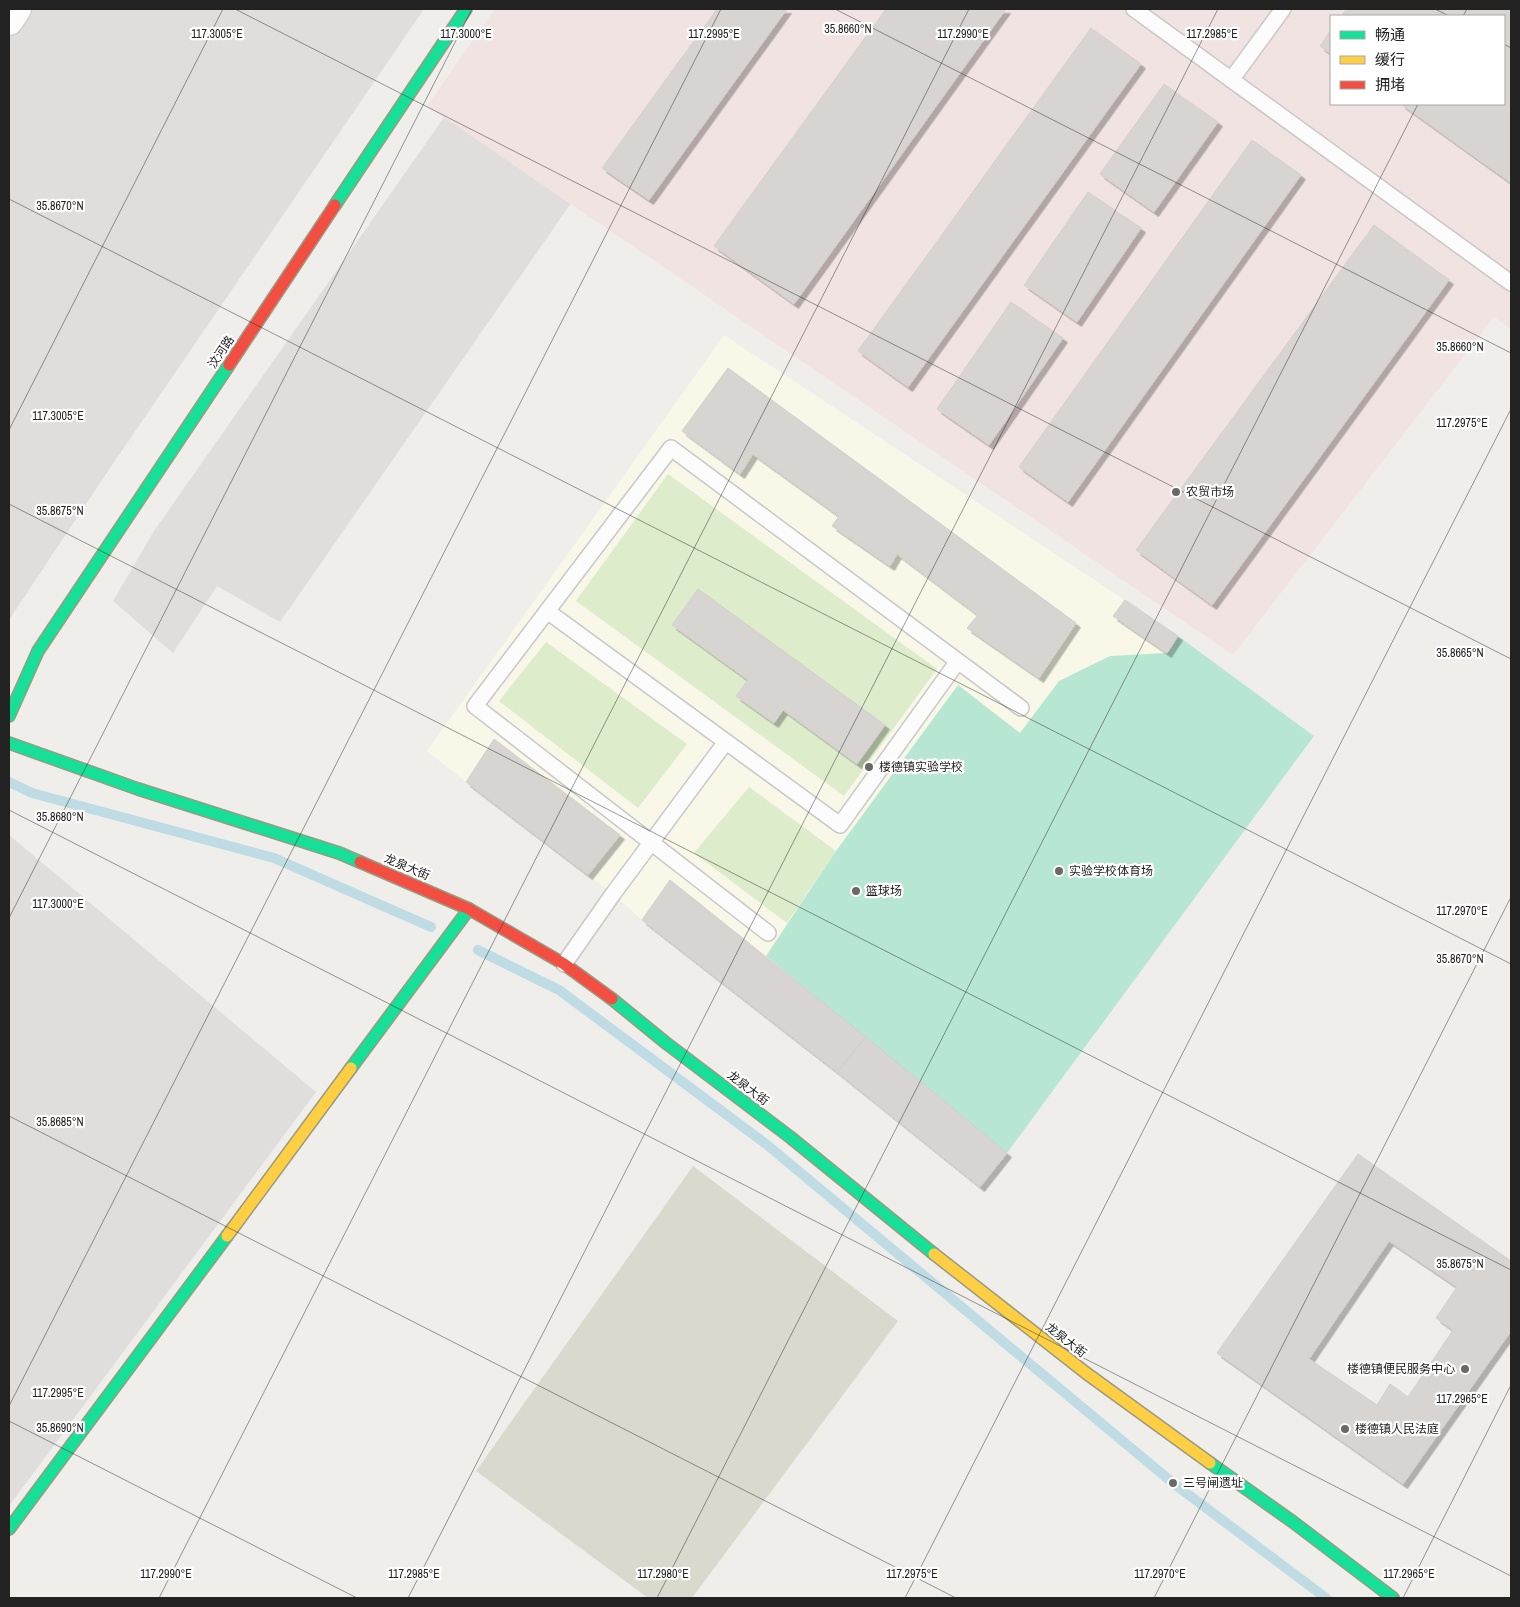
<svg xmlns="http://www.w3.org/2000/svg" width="1520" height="1607" viewBox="0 0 1520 1607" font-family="'Archivo Narrow','Noto Sans SC',sans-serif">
  <defs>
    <filter id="shadow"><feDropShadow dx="4.5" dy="4.5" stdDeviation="0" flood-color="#0004"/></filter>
  </defs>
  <rect width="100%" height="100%" fill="#f0eeeb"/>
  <path fill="#dfdedc" d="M9,9H424L112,465L9,620Z
    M520,9H706L280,622L217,586L173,653L113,601L154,531Z
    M9,835L316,1092L9,1506Z"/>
  <path fill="#f1e3e1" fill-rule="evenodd" d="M495,9H1511V329L1494,317L1233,655L427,106ZM1331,16H1504V104H1331Z"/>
  <path fill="#f8f7e8" d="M724,335L1125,600L1178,636L1314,736L1007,1153L980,1187L837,1072L642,920L613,894L466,782L427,751Z"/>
  <path fill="#d9d9cd" d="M693,1166L898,1321L692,1598H648L476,1471Z"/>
  <path fill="#ddeccb" d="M668,474L937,669L844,796L576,601Z
    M546,642L687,744L638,808L499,701Z
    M749,787L836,851L787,923L694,853Z"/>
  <path fill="#b7e6d2" d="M1178,636L1314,736L1007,1153L766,956L836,851L958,685L1020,733L1059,681L1110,656L1167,653Z"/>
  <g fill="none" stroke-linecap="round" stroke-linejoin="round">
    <path stroke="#bfdbe3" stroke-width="10" d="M9,782L32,793L274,858L431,927
      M478,950L559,990L766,1144L1173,1483L1326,1598"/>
  </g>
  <path fill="#d7d4d2" stroke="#d3d0cc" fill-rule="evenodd" filter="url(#shadow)" d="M717,9H787L649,200L602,168Z
    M886,9H1006L794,304L714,246Z
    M1347,9H1511V183L1401,104H1504V16H1341Z
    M1091,28L1141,64L908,387L858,351Z
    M1331,30V54L1320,46Z
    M1164,84L1218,122L1154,212L1100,174Z
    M1252,140L1301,175L1068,502L1019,467Z
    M1088,192L1141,228L1077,322L1024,285Z
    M1374,225L1449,280L1212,605L1136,550Z
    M1011,302L1063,338L989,445L937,409Z
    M728,368L1076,623L1039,678L967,628L978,615L897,554L890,566L832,526L839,516L753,454L740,474L682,431Z
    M698,589L885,725L857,764L783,710L774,723L736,696L748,680L672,625Z
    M1125,600L1178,636L1167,653L1113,616Z
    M494,739L620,835L588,875L466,782Z
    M670,880L866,1037L837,1072L642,920Z
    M866,1037L1007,1153L980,1187L837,1072Z
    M1358,1154L1511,1261V1331L1403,1484L1217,1353ZM1389,1241L1457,1287L1436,1318L1453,1330L1408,1397L1390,1384L1377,1405L1309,1359Z"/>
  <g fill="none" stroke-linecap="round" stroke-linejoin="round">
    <defs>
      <path id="lane" d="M1134,9L1511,283
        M1231,80L1283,9
        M547,611L840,825L958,661
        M768,933L475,706L671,448L1021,708
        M564,964L613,894L725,743"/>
      <path id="street" d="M9,21L17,9"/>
      <path id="fast" d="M335,205L466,9
        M9,716L38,651L229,365
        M9,743L138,789L339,853L360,862
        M612,999L666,1043L790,1137L934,1254
        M351,1068L469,909
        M1210,1463L1293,1522L1393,1598
        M9,1529L227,1236"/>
      <path id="slow" d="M227,1236L351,1068
        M934,1254L1086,1373L1210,1463"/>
      <path id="jam" d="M229,365L335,205
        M360,862L469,909L564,964L612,999"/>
    </defs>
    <use href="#lane" stroke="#c9c8c7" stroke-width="18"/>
    <use href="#street" stroke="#c9c8c7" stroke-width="30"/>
    <use href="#fast" stroke="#999a82" stroke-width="14"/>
    <use href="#slow" stroke="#999a82" stroke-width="14"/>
    <use href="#jam" stroke="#999a82" stroke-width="14"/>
    <use href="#lane" stroke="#fdfcfc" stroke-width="15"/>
    <use href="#street" stroke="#fdfcfc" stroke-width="28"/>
    <use href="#fast" stroke="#16e098" stroke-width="11"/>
    <use href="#slow" stroke="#ffcf43" stroke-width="11"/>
    <use href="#jam" stroke="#f24e42" stroke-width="11"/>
  </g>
  <path fill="none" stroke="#222" stroke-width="1" stroke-opacity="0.45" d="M235,9L1511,659M835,9L1511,353M1435,9L1449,16M1463,16L1467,9M1504,44L1511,48M9,199L1511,964M9,430L223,9M9,504L1511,1270M9,810L1511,1576M9,918L472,9M9,1116L956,1598M9,1406L721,9M9,1421L357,1598M159,1598L969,9M408,1598L1218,9M657,1598L1418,104M905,1598L1511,409M1154,1598L1511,897M1403,1598L1511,1385"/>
  <g fill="#6a6968" stroke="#fff" stroke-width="2">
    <circle cx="1176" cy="492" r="5"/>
    <circle cx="869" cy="767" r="5"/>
    <circle cx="1059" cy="871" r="5"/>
    <circle cx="856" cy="891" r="5"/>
    <circle cx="1465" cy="1369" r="5"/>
    <circle cx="1345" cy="1429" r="5"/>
    <circle cx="1173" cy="1483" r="5"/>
  </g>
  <g text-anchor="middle" stroke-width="4.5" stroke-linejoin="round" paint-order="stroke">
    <g font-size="12" fill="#222" stroke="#fff">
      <text transform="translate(221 352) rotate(-56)" y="4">汶河路</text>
      <text transform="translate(407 867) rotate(23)" y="4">龙泉大街</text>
      <text transform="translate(748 1088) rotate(37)" y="4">龙泉大街</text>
      <text transform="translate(1066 1340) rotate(38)" y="4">龙泉大街</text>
    </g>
    <g font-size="12" fill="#222" stroke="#fff" text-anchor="start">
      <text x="1186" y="496">农贸市场</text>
      <text x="879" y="771">楼德镇实验学校</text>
      <text x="1069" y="875">实验学校体育场</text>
      <text x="866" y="895">篮球场</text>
      <text x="1455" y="1373" text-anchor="end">楼德镇便民服务中心</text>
      <text x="1355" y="1433">楼德镇人民法庭</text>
      <text x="1183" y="1487">三号闸遗址</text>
    </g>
  </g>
  <g font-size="12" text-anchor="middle" fill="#222" stroke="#fff" stroke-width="4.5" stroke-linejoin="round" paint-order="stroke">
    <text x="848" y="33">35.8660°N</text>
    <text x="217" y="38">117.3005°E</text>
    <text x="466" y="38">117.3000°E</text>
    <text x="714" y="38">117.2995°E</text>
    <text x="963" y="38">117.2990°E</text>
    <text x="1212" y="38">117.2985°E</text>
    <text x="60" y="210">35.8670°N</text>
    <text x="1460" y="351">35.8660°N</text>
    <text x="58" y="420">117.3005°E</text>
    <text x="1462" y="427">117.2975°E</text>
    <text x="60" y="515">35.8675°N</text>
    <text x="1460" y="657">35.8665°N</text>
    <text x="60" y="821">35.8680°N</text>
    <text x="58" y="908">117.3000°E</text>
    <text x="1462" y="915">117.2970°E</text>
    <text x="1460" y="963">35.8670°N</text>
    <text x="60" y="1126">35.8685°N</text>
    <text x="1460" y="1268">35.8675°N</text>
    <text x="58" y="1397">117.2995°E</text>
    <text x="1462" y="1403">117.2965°E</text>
    <text x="60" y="1432">35.8690°N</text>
    <text x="166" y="1578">117.2990°E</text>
    <text x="414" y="1578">117.2985°E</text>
    <text x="663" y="1578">117.2980°E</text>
    <text x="912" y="1578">117.2975°E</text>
    <text x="1160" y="1578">117.2970°E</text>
    <text x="1409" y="1578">117.2965°E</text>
  </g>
  <rect width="1520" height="1607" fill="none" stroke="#222222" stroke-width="20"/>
  <rect x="1330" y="15" width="175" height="90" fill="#ffffff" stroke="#a7a7a7"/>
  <rect x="1340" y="31" width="25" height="8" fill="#16e098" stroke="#a7a7a7"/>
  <text x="1375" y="40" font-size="15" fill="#222222">畅通</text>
  <rect x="1340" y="56" width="25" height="8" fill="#ffcf43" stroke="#a7a7a7"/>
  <text x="1375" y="65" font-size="15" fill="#222222">缓行</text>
  <rect x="1340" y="81" width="25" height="8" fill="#f24e42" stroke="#a7a7a7"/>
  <text x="1375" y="90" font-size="15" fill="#222222">拥堵</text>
</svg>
